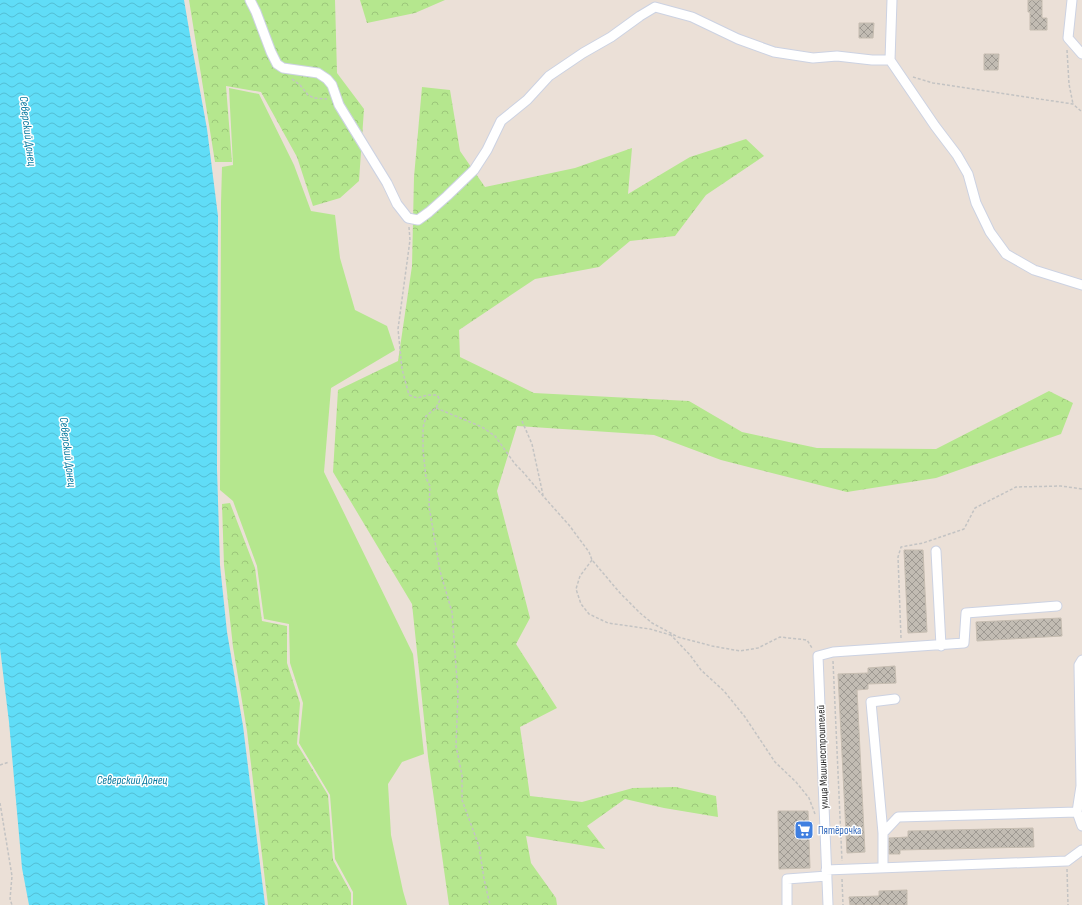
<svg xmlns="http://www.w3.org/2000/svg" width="1082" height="905" viewBox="0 0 1082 905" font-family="'Sofia Sans Condensed',sans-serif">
  <defs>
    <pattern id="forest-crowns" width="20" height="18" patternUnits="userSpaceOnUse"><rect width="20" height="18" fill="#b5e78e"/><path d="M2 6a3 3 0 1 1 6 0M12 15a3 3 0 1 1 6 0" fill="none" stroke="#9cc67a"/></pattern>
    <pattern id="water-waves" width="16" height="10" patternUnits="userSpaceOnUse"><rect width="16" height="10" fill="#60ddf7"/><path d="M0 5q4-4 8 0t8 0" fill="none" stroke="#53bed4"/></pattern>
    <pattern id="building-cross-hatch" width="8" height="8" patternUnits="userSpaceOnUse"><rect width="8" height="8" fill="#c2bcb3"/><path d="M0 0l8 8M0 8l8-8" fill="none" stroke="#9e9992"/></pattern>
  </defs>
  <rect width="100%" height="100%" fill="#ebe0d7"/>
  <path fill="#b5e78e" d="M229,88L259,94L294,165L311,211L335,215L340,258L355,310L387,326L395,350L331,388L324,472L413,654L424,754L402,762L388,784L391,835L403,891L407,905H353V892L335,859L330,795L299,743L303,703L290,663L289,624L264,619L257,566L233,501L220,490L221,203L222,167L233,165Z"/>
  <path fill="url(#forest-crowns)" d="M189,0H335L337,73L364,109L359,181L340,198L313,206L297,157L261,92L226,86L232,162H215Z
    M360,0H445L415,13L367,23Z
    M422,87L450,90L460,151L485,187L575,168L632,148L628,194L690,157L746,139L764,156L706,195L675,236L630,241L599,267L535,279L459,330L460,357L534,393L689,401L742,432L817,448L936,449L1049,391L1073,403L1061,434L936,478L847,492L721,460L654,435L517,426L497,491L530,618L516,644L557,708L520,727L530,796L582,802L633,788L676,787L716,796L718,817L664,808L625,799L587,826L605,849L526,836L531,863L556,898L557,905H449L428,757L412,604L333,472L338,390L398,361L412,266L414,177Z
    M230,503L255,568L262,621L287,626V663L300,703L297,744L328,795L333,860L351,893V905H268L247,731L233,647L224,565L222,504Z"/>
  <path fill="url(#water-waves)" d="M0,0H184L191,41L207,129L218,216L217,469L220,565L227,632L243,726L265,905H29L22,868L9,722L0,648Z"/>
  <path fill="url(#building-cross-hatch)" stroke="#c6bdb1" d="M1028,0H1042V18H1047V30H1030V12H1028Z
    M859,23H874L873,38H859Z
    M984,54H999L998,70H984Z
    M904,550H923L927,632L908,633Z
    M1061,618L1062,636L977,641L976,622Z
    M895,666L896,683L868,684V689L857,690L865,852L847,853L838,674L868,673V668Z
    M778,811H808L810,868L779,869Z
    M1033,828L1034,847L900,850V854H889V838L908,837V831Z
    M907,890V905H850L849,897L879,896V891Z"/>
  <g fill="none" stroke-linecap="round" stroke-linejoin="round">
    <defs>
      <path id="minor" d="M250,0L256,12L271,52L277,64L283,68L318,73L327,79L332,85L339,105L387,183L397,204L408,218L418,220L429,212L447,196L474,170L487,150L501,121L527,100L549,76L583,53L611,37L640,16L655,7L692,17L738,39L774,52L813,58L837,56L872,60H890L935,126L957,155L968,174L976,203L990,232L1006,254L1034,270L1082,285
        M1072,0L1068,38L1082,54
        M890,60L892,0
        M936,551L941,646
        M1077,812L1081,786L1079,665L1082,660
        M883,833L871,702L895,699
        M883,868V833L898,817L1077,812L1082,826
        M826,870L1067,861L1082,850
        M787,905V879L827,876
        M828,905L818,656L833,652L964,643L966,613L1057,606"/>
    </defs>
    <use href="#minor" stroke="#ccd2e2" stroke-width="11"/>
    <path stroke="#c3c3c3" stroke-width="1.5" stroke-dasharray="3 2" stroke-linecap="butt" d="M1067,50L1069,84L1073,104
      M913,77L933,83L1073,104L1082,112
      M292,79L300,85L308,95L314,98L327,99
      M409,227L410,240L398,329L402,369L409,395L417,398L428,395H437L440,400L436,408L426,416L423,428V450L426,478L430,486L429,506L440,571L452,612L458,694L456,746L462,775V800L479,846L484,879L490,905
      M436,408L482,427L495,436L515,464L523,472L544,497L569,525L589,552L592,560L620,593L640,613L652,623L678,637L712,646L740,651L758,648L780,637L807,640L812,648
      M522,421L532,444L543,495
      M592,560L580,576L576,589L581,604L589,614L608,623L650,629L674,636
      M670,634L690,655L701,670L724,691L745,717L775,762L796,782L809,798L815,814
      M901,638L898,557L901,547L923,543L964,529L975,508L1016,487L1061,486L1082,489
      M833,661L842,861
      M0,765L9,762
      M0,803L12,876L10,899L12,905
      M1067,869L1068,905
      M842,879L843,905"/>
    <use href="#minor" stroke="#fff" stroke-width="9"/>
  </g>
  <defs>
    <symbol id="supermarket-square" viewBox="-11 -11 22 22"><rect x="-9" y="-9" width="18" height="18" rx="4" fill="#3f7fe0" stroke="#fff"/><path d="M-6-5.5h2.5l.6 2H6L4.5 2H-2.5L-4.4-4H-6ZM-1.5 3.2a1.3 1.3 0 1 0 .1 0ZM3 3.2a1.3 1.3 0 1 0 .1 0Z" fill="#fff"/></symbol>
  </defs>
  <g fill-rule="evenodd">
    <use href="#supermarket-square" x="793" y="819" width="22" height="22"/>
  </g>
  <g text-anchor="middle" stroke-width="3" stroke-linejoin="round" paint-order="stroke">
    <g font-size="11" fill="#272727" stroke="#fff">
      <text transform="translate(822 757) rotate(-92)" y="4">улица Машиностроителей</text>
    </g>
    <g font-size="11" fill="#366cbe" stroke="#fff" text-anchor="start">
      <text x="818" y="834">Пятёрочка</text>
    </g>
    <g font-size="12" font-style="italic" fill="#04789e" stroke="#fff">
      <text transform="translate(28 131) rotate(83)" y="4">Северский Донец</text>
      <text transform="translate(68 452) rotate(83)" y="4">Северский Донец</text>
      <text x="132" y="784">Северский Донец</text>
    </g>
  </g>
</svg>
